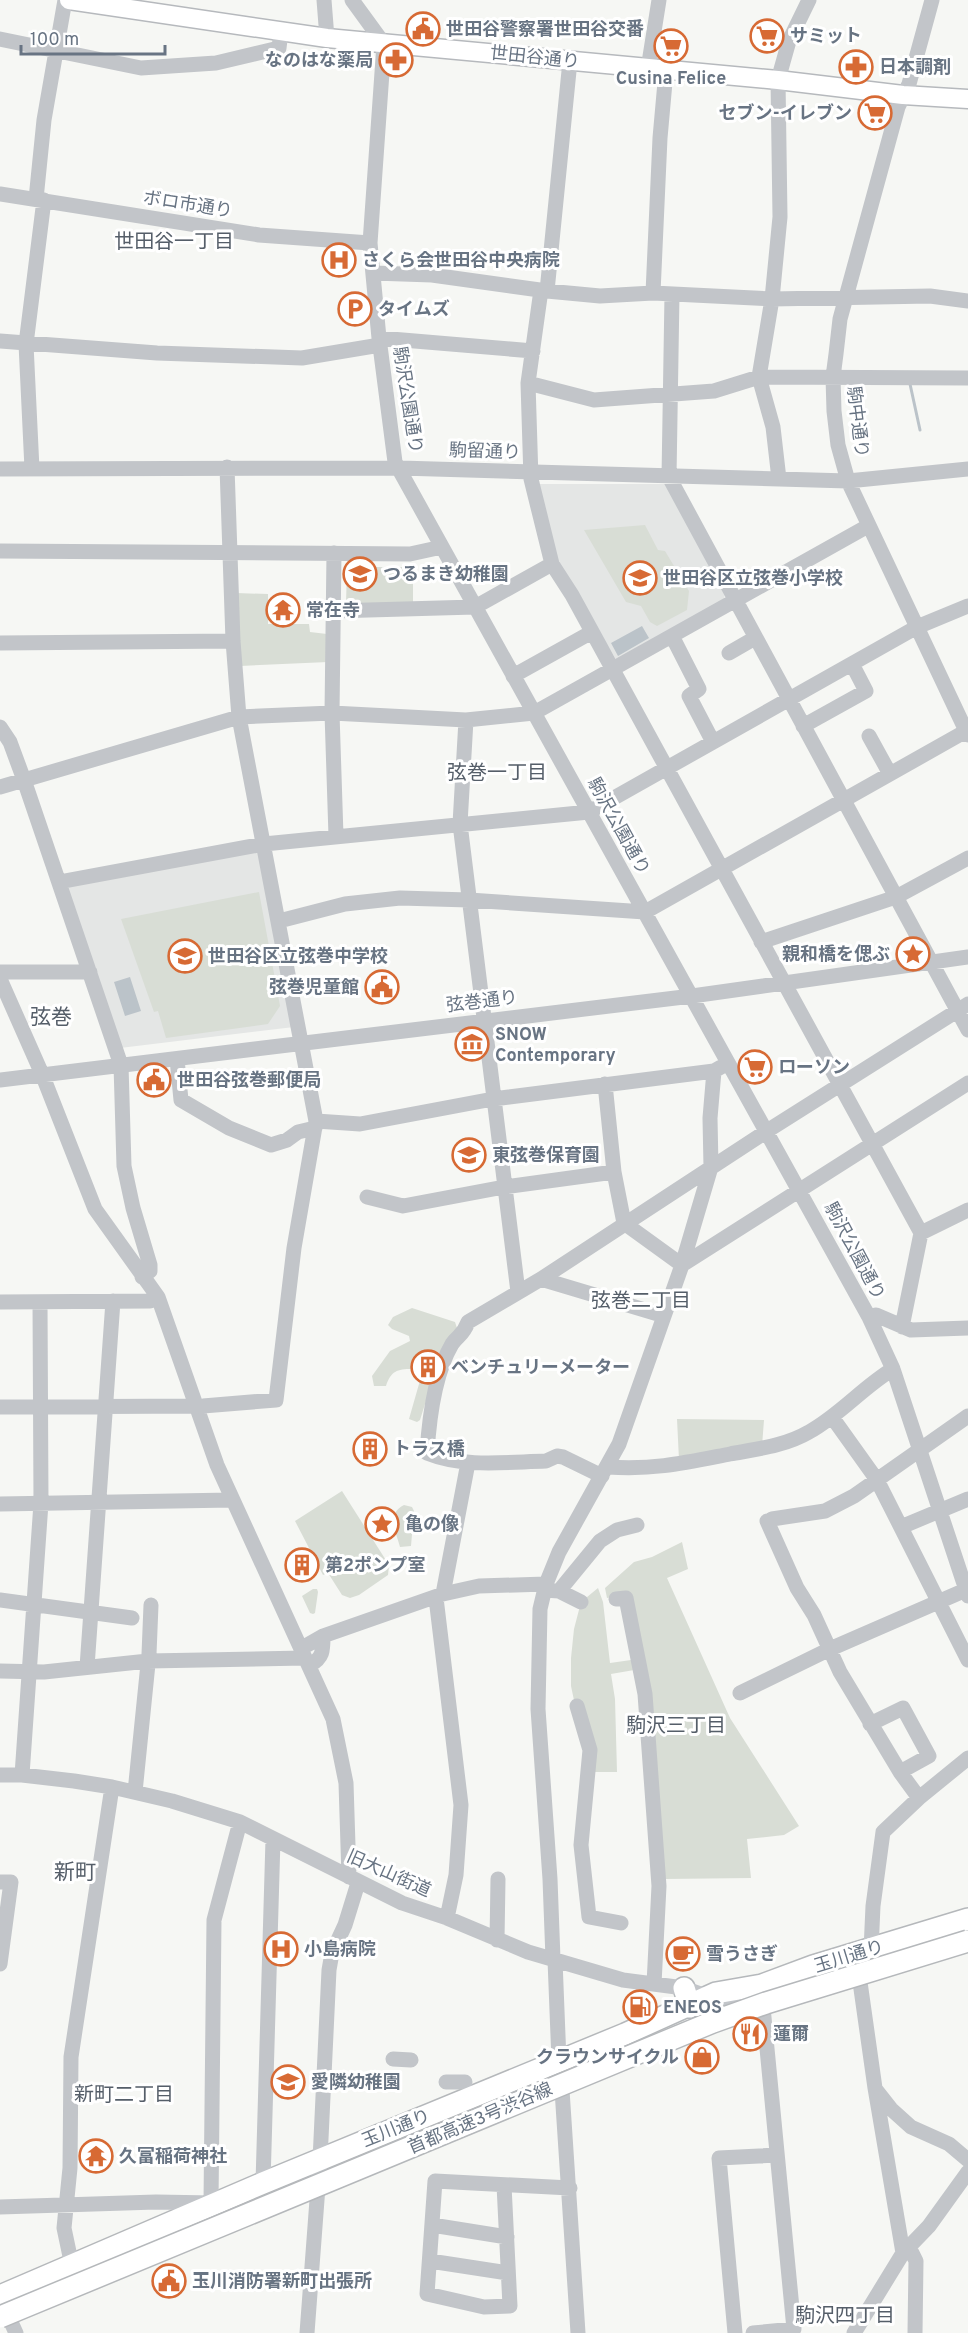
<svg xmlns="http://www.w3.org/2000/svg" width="968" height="2333" viewBox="0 0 968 2333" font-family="Overpass,'Noto Sans JP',sans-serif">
  <rect width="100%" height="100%" fill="#f6f7f4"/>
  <path fill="#e4e6e5" d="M538,484H666L725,595L723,601L617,661L556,561Z
    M260,849L294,1027L120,1048L65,885Z"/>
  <path fill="#d8ddd5" d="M645,525L658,550L665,551L689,591L687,610L657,626L650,622L641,606L626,602L584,530Z
    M347,567H413V603L346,604Z
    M236,593L268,594V624H309L310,632L327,634L328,662L240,666Z
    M259,892L280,1006L268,1024L166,1038L158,1011L154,1012L121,919Z
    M412,1308L455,1322L458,1331L434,1375L420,1420L417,1422L409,1419L421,1377L412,1369C397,1369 391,1371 386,1386H374L372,1376L390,1351L410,1341L409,1336L392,1329L388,1325L393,1317Z
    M677,1419L764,1420L762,1446L679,1460Z
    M342,1491L389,1565L388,1575L359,1595L350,1598L342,1595L328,1573L323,1575L295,1521Z
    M404,1505L412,1507L414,1511L411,1546L400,1547C396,1532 386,1514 404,1505Z
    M682,1542L688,1569L667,1578L730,1718L799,1826L784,1835L747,1839L751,1878L665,1879L628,1594L607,1598L605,1588L634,1562L652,1557Z
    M598,1588L603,1602L610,1663L638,1659L640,1669L611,1674L615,1699L617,1772H589L571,1686V1658L574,1629L581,1602Z
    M313,1589H317L318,1592L315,1613L313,1614L310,1613L302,1596Z"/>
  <path fill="#bbc3c9" d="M642,626L649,638L618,656L611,643Z
    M130,977L141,1011L125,1016L114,982Z
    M375 1523a7 7 0 1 1 14 0a7 7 0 1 1-14 0Z"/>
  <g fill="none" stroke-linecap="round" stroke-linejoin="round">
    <path stroke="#bbc3c9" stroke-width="3" d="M910,384L920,430"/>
    <defs>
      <path id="major" d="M69,0L327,38L778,80L903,95L968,99"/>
      <path id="highway" d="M684,1988L690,2007
        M0,2296L263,2183L625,2034L716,1993L762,1985L813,1966L968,1919"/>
    </defs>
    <use href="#major" stroke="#b6b9bd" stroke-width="21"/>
    <use href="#highway" stroke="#b5b8bb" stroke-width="24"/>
    <path stroke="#c2c5c9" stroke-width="15" d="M324,0L327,38
      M352,0L384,44L370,243L379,338L395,462L869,1317L893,1369L968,1596
      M932,0L909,84L898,107L840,319L836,354L833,377L834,411L838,445L848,481L968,735
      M0,39L141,68L216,63L279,48L281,31
      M648,69L659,0
      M0,194L259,235L370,243
      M36,199L44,120L65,0
      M373,273L432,275L547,291L600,296L653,293L772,299L930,296L968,301
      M541,290L528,383L531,479L552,564L572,595L921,1233L902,1327
      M547,291L570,61
      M653,293L660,138L666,71
      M672,294L669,477L968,1030
      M379,338L533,351
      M0,341L157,353L302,358L380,345
      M528,383L594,400L714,391L759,377L968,378
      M0,469L400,468L848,481L968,469
      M32,469L26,344L44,200
      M779,479L773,427L759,377L772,299L780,217L778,80L789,41L809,0
      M0,551L410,554L442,547
      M334,553L332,713L336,836
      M333,611L475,607L552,564
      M672,636L699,689L689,696L713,742
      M0,643L233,641
      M729,653L755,638
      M513,676L592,632
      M466,720L460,824L518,1292
      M803,726L866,691L852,664
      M0,727L10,742L24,780L121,1065L124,1166L133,1208L150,1265V1271L142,1277
      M869,736L890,774
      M0,787L239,717L332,713L466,720L534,713L868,526
      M59,882L264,844L589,812L917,627L968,606
      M279,921L345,904L400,898L469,900L645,912L968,730
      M761,942L896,897L968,858
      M0,972H90
      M0,979L42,1074L95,1209L158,1297L217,1465L333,1719L346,1783L349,1877
      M177,1059L181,1100L229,1128L271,1145L287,1140L298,1132L315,1128
      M0,1080L692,996L968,957
      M605,1084L614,1172L624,1223L682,1265L968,1083
      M316,1121L360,1124L493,1099L714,1071L721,1067
      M367,1197L403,1206L504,1187L614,1172
      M921,1233L968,1210
      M541,1279L658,1314L663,1318
      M0,1302L150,1301L158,1297
      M869,1317L876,1315L911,1330L968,1328
      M0,1407L203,1406L276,1400L294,1248L316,1121L239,717L233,641L227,467
      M832,1417L877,1480L968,1660
      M608,1467C655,1470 684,1463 730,1454C757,1449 785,1446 809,1432C840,1415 863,1387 893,1369
      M602,1476L563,1457L557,1456L546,1461C507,1462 464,1468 427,1453C429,1420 435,1373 452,1344C458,1335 463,1336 468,1322L541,1279L767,1131L968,1004
      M0,1504L232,1500
      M772,1519L825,1511L854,1496L968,1416
      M767,1521L797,1588L814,1615L840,1672L900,1772L919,1798
      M901,1527L968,1499
      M544,1590L559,1591L600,1541L617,1530L637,1525
      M559,1591L581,1602
      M443,1594L467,1468
      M436,1598L461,1805L456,1875L447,1918
      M616,1599L626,1598L645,1694L659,1886L654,1984
      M0,1600L132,1618
      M302,1648L323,1636L443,1594L479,1586L546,1584
      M310,1665C323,1658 323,1651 323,1636
      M87,1667L113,1301
      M0,1671L44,1672L148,1661L305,1658
      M740,1693L830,1649L968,1589
      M577,1706L590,1750L581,1845L589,1917L621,1923
      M870,1724L903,1708L929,1756L900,1772
      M0,1775H22L74,1781L112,1787L172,1801L240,1822L402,1903L447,1918L528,1952L623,1980L684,1988L709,1997L763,2007L794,2329L753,2333
      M22,1775L41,1503L40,1302
      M135,1792L149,1654L151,1605
      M0,1882H11L0,1964
      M497,1940L498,1879
      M871,1950L873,1906L883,1832L919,1798L968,1758
      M553,1959L550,1879L538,1709L540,1609L546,1584L559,1552L619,1444L682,1265L711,1167L710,1118L714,1071
      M555,1960L559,2061
      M860,1982L875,2088L903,2253
      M393,2059L411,2060
      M446,2082H465
      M562,2090L578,2333
      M876,2090L891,2109L911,2127L949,2144L968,2160
      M263,2183L273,1839
      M504,2185L510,2306L484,2307L427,2294L435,2181L570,2188
      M211,2202L214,1920L240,1822
      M0,2207L156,2202L213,2203
      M432,2225L507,2237
      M909,2247L916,2261L915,2333
      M430,2261L508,2273
      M72,2266L64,2228L70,2168L71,2057L112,1787
      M11,2322L16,2333
      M307,2333L320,2160L329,1970L332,1953L345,1925L358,1883
      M735,2333L719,2158L777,2155
      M854,2333L903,2253L929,2226L968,2172"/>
    <use href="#major" stroke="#fff" stroke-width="18"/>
    <use href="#highway" stroke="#fff" stroke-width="21"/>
    <defs>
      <path id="highway-bridge" d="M0,2317L713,2022L766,2003L968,1941"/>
    </defs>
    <use href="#highway-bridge" stroke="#b5b8bb" stroke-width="24" stroke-linecap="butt"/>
    <use href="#highway-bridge" stroke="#fff" stroke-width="21"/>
  </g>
  <defs>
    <symbol id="civic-ring" viewBox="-11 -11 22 22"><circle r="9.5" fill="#fff" stroke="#d76a34" stroke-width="1.5"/><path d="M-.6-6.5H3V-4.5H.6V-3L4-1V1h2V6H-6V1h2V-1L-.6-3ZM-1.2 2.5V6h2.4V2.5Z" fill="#d76a34"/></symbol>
    <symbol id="supermarket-ring" viewBox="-11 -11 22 22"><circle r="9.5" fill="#fff" stroke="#d76a34" stroke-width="1.5"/><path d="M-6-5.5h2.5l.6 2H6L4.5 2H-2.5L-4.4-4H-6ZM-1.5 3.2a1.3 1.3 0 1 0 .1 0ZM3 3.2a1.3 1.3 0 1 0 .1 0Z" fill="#d76a34"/></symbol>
    <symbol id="pharmacy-ring" viewBox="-11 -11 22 22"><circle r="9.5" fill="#fff" stroke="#d76a34" stroke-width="1.5"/><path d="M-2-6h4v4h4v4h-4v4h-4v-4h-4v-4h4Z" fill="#d76a34"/></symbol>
    <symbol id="hospital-ring" viewBox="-11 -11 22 22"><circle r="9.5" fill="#fff" stroke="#d76a34" stroke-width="1.5"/><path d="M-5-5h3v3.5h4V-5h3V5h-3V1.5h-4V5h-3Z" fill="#d76a34"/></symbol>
    <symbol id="parking-ring" viewBox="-11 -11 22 22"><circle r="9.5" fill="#fff" stroke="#d76a34" stroke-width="1.5"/><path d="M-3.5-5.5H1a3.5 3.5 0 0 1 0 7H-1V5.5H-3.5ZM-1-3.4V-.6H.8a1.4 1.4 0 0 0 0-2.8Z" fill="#d76a34"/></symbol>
    <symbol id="school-ring" viewBox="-11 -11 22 22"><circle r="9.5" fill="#fff" stroke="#d76a34" stroke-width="1.5"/><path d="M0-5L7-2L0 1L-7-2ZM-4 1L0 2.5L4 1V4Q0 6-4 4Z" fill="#d76a34"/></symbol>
    <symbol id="temple-ring" viewBox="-11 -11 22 22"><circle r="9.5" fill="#fff" stroke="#d76a34" stroke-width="1.5"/><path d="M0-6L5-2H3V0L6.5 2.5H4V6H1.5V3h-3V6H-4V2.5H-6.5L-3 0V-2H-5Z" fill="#d76a34"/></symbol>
    <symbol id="sight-ring" viewBox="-11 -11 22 22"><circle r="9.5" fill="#fff" stroke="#d76a34" stroke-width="1.5"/><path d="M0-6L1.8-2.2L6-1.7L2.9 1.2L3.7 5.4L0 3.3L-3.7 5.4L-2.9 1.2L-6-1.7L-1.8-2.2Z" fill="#d76a34"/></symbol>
    <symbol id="museum-ring" viewBox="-11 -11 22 22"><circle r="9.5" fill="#fff" stroke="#d76a34" stroke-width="1.5"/><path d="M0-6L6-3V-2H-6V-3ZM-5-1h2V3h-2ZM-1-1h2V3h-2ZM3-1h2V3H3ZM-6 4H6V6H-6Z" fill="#d76a34"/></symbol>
    <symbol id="building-ring" viewBox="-11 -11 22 22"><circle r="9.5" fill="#fff" stroke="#d76a34" stroke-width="1.5"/><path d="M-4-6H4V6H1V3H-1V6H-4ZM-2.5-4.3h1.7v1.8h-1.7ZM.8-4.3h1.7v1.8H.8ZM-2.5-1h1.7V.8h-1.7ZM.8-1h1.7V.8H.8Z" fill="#d76a34"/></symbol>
    <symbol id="cafe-ring" viewBox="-11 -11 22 22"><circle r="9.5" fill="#fff" stroke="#d76a34" stroke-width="1.5"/><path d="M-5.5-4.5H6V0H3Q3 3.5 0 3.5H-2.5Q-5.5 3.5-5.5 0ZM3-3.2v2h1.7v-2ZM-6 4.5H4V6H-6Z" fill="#d76a34"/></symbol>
    <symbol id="fuel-ring" viewBox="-11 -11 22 22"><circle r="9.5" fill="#fff" stroke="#d76a34" stroke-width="1.5"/><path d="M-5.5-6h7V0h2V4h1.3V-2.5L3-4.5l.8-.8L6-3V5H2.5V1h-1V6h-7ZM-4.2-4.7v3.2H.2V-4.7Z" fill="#d76a34"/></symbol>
    <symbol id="restaurant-ring" viewBox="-11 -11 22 22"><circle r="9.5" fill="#fff" stroke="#d76a34" stroke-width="1.5"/><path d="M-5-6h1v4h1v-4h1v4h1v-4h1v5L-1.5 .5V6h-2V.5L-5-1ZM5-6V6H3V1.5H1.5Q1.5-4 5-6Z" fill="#d76a34"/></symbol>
    <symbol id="shop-ring" viewBox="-11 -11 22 22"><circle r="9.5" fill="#fff" stroke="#d76a34" stroke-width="1.5"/><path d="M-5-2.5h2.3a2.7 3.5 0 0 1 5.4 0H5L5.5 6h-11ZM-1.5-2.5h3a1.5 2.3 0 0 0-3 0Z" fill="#d76a34"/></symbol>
  </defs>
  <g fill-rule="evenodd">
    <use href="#civic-ring" x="404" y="10" width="38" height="38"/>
    <use href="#supermarket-ring" x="748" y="17" width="38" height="38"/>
    <use href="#supermarket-ring" x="652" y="27" width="38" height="38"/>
    <use href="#pharmacy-ring" x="377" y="41" width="38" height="38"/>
    <use href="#pharmacy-ring" x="837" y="48" width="38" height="38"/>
    <use href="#supermarket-ring" x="856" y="94" width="38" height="38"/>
    <use href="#hospital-ring" x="320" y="241" width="38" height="38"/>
    <use href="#parking-ring" x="336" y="290" width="38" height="38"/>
    <use href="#school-ring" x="341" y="555" width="38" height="38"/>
    <use href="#school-ring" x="621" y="559" width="38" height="38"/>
    <use href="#temple-ring" x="264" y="591" width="38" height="38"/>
    <use href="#sight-ring" x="894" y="935" width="38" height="38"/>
    <use href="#school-ring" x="166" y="937" width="38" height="38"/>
    <use href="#civic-ring" x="363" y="968" width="38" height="38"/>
    <use href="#museum-ring" x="453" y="1025" width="38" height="38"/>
    <use href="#supermarket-ring" x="736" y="1048" width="38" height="38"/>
    <use href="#civic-ring" x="135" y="1061" width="38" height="38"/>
    <use href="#school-ring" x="450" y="1136" width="38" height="38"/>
    <use href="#building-ring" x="409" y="1348" width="38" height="38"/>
    <use href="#building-ring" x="351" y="1430" width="38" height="38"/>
    <use href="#sight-ring" x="363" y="1505" width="38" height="38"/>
    <use href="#building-ring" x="283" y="1546" width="38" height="38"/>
    <use href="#hospital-ring" x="262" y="1930" width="38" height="38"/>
    <use href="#cafe-ring" x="664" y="1935" width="38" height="38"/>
    <use href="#fuel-ring" x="621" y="1988" width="38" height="38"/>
    <use href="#restaurant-ring" x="731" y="2015" width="38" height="38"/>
    <use href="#shop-ring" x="683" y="2038" width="38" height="38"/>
    <use href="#school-ring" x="269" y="2063" width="38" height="38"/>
    <use href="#temple-ring" x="77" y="2137" width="38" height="38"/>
    <use href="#civic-ring" x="150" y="2262" width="38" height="38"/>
  </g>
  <g text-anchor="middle" stroke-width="6" stroke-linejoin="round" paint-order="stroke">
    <g font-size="18" font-weight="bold" fill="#687483" stroke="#fff" text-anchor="start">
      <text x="446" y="35">世田谷警察署世田谷交番</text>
      <text x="790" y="42">サミット</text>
      <text x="373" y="66" text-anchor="end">なのはな薬局</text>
      <text x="879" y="73">日本調剤</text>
      <text x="671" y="84" text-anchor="middle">Cusina Felice</text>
      <text x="852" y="119" text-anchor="end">セブン-イレブン</text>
      <text x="362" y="266">さくら会世田谷中央病院</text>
      <text x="378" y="315">タイムズ</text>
      <text x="383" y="580">つるまき幼稚園</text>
      <text x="663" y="584">世田谷区立弦巻小学校</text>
      <text x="306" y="616">常在寺</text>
      <text x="890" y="960" text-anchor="end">親和橋を偲ぶ</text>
      <text x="208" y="962">世田谷区立弦巻中学校</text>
      <text x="359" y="993" text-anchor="end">弦巻児童館</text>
      <text x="495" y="1040">SNOW<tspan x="495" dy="21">Contemporary</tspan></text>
      <text x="778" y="1073">ローソン</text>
      <text x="177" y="1086">世田谷弦巻郵便局</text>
      <text x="492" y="1161">東弦巻保育園</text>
      <text x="451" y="1373">ベンチュリーメーター</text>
      <text x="393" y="1455">トラス橋</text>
      <text x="405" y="1530">亀の像</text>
      <text x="325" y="1571">第2ポンプ室</text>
      <text x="304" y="1955">小島病院</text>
      <text x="706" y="1960">雪うさぎ</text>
      <text x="663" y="2013">ENEOS</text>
      <text x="773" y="2040">蓮爾</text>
      <text x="679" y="2063" text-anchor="end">クラウンサイクル</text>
      <text x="311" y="2088">愛隣幼稚園</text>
      <text x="119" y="2162">久富稲荷神社</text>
      <text x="192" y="2287">玉川消防署新町出張所</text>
    </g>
    <g font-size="18" fill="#687483" stroke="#fff">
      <text transform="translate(535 57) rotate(6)" y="6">世田谷通り</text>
      <text transform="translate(188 204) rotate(9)" y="6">ボロ市通り</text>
      <text transform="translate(408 400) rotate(81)" y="6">駒沢公園通り</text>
      <text transform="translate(858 422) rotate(83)" y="6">駒中通り</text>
      <text transform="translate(485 451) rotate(2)" y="6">駒留通り</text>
      <text transform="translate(619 826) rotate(61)" y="6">駒沢公園通り</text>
      <text transform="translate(482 1001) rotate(-7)" y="6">弦巻通り</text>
      <text transform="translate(855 1251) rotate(62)" y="6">駒沢公園通り</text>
      <text transform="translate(389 1873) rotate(24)" y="6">旧大山街道</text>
      <text transform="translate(849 1956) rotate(-17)" y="6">玉川通り</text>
      <text transform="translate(480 2118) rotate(-23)" y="6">首都高速3号渋谷線</text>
      <text transform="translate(396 2128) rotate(-22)" y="6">玉川通り</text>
    </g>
    <g font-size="20" fill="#555e69" stroke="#fff">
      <text x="174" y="248">世田谷一丁目</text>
      <text x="497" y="779">弦巻一丁目</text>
      <text x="641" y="1307">弦巻二丁目</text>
      <text x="676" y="1732">駒沢三丁目</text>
      <text x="124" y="2101">新町二丁目</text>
      <text x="845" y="2322">駒沢四丁目</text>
    </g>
    <g font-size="21" fill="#555e69" stroke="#fff">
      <text x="51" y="1024">弦巻</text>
      <text x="75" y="1879">新町</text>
    </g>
  </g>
  <path d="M21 45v9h144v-9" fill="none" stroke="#687483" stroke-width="3"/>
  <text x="30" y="45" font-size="18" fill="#687483" stroke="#ffffff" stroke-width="4.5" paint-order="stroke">100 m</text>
</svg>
